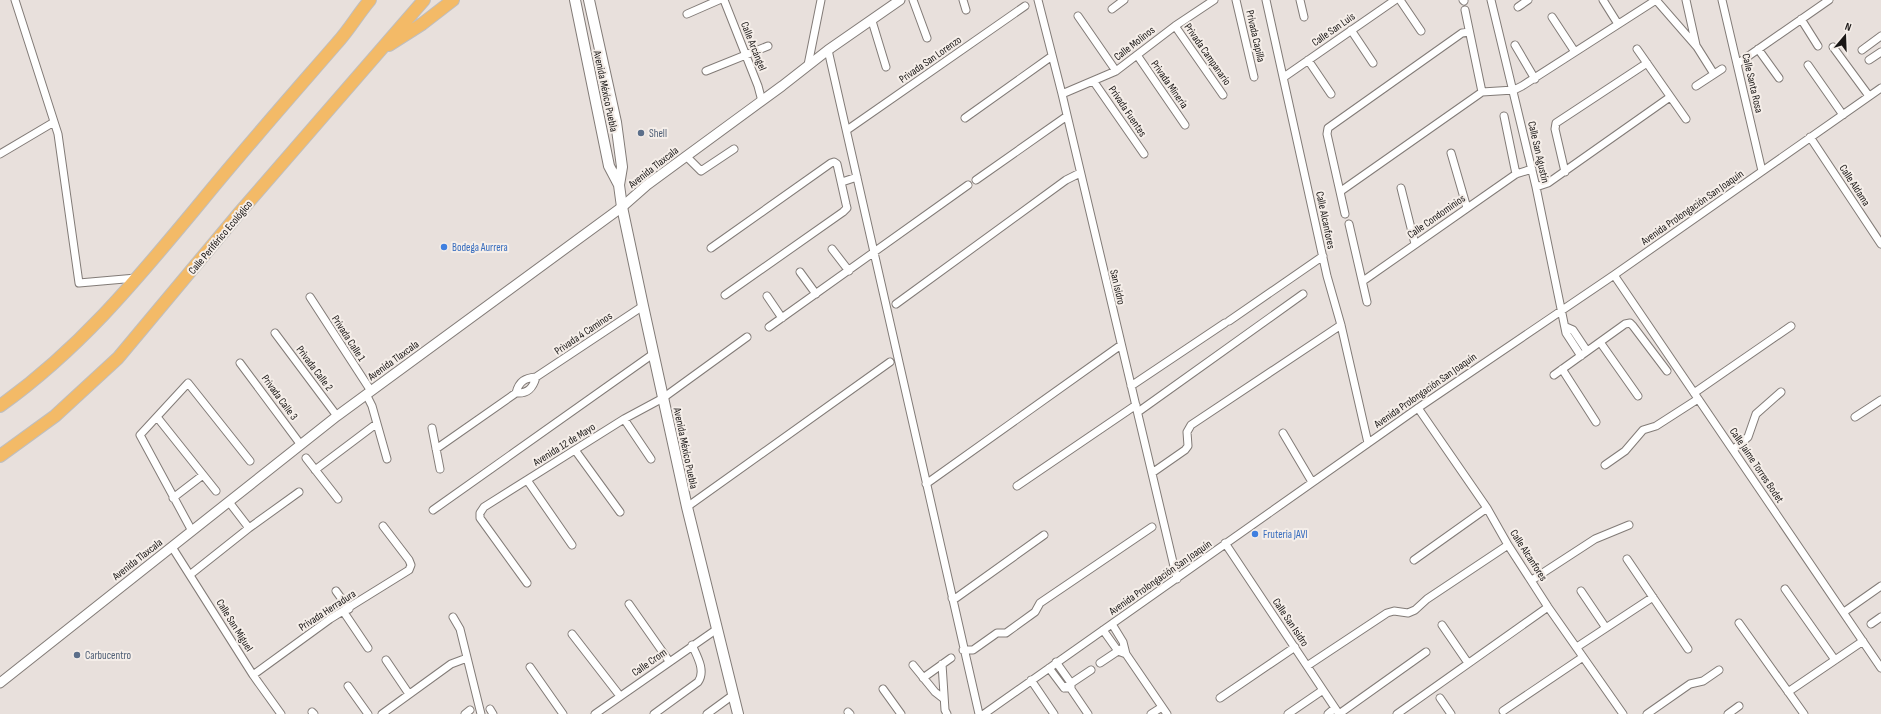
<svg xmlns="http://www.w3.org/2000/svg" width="1881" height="714" viewBox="0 0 1881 714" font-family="'Sofia Sans Condensed',sans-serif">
  <rect width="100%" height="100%" fill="#e8e0dc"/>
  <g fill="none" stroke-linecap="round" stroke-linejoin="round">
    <defs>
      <path id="minor" d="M15,0L58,134L79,283L136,278
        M724,0L758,86L762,101
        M913,0L927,38
        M963,0L966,10
        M1038,0L1062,94L1177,579
        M1236,0L1254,77
        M1266,0L1327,276L1341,325L1368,443
        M1300,0L1304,17
        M1400,0L1421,31
        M1463,0L1464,1
        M1491,0L1536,187L1566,333L1581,356
        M1603,0L1618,24
        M1656,0L1697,47L1714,74
        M1686,0L1696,45
        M1722,0L1762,171
        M1518,7L1528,0
        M1112,9L1124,0
        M1465,10L1482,92
        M687,14L719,0
        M1078,16L1116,71
        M1552,17L1575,52
        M1801,19L1818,46
        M872,21L886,67
        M1175,26L1223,95
        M1351,30L1373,63
        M1515,45L1535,79
        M1833,47L1869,96
        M1637,49L1686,119
        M1758,49L1779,78
        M828,50L979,714
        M1862,50L1881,36
        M1137,55L1185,125
        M1308,60L1331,94
        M1869,60L1881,52
        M1737,64L1829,0
        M808,65L821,0
        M1808,65L1843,115
        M706,71L768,46
        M1284,77L1395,0
        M1094,82L1144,154
        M1696,86L1722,69
        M1062,94L1116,71L1175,26L1214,0
        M1504,116L1516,174
        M965,118L1052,56
        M847,130L1025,6
        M1810,137L1881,244
        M1451,153L1467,208
        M0,154L54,122
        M686,156L701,171L734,149
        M1565,172L1555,129L1556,123L1647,63
        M976,180L1067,116
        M842,182L857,177
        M1536,187L1548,183L1670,97
        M1401,188L1415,244
        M1341,191L1482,92L1514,90L1522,86L1656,0
        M1345,214L1327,134L1328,128L1462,33L1469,32
        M1349,224L1367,302
        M711,248L831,163L834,162L837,164L846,204L847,208L843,212L725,295
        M832,249L849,271
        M800,272L816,294
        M1614,275L1881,668
        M1363,281L1516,174L1532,169
        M767,296L782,318
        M310,297L371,391
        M896,304L1066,180L1080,173
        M1229,321L1323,256
        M769,327L968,185
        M1566,327L1573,330L1587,351
        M275,333L337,416
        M1600,342L1638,396
        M240,363L301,445
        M1562,369L1596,422
        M1554,375L1625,324L1630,323L1633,326L1667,371
        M1131,386L1225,323
        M516,393C519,381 525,378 536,377L643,306
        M1694,393L1791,326
        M366,394L372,406L387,459
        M1418,408L1487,508L1508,545L1548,607L1623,714
        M1138,412L1303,294
        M157,417L216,491
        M1855,417L1881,400
        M624,419L651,459
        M432,428L440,469
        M1283,433L1312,482
        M436,449L516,393C528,394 533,388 536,377
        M575,450L620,512
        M1733,450L1748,437L1756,414L1781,392
        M306,458L338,499
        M1605,465L1625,451L1643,430L1656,426L1698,399
        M315,470L376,424
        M1152,473L1185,450L1188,446L1187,432L1191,425L1341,325
        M527,480L572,545
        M926,484L1121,345
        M1017,486L1136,405
        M173,498L203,475
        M229,502L249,528
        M687,507L890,362
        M433,510L653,354
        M192,531L140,435L188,383L250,461
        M1225,543L1339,714L1426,652
        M172,547L253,675L281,714
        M1627,559L1688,649
        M1414,560L1487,508
        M191,574L249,528L299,492
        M1532,580L1595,539L1629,525
        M527,583L480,518V513L484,507L624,419L663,398L747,337
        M1785,589L1835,660
        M336,591L349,609
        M1581,591L1606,628
        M952,598H956L1044,535
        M629,604L669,661
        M343,611L368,648
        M1844,612L1881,586
        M453,617L460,629L481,714
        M1739,623L1804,714
        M1112,624L1123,642L1126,654L1167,714
        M1871,624L1881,617
        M1442,625L1468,663
        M1103,630L1118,651L1126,654
        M572,634L620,696
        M1577,647L1653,597
        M963,650H973L997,633H1006L1035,612L1040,603L1152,527
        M386,660L409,694
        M1056,662L1071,683V689L1088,714
        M1100,663L1121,649
        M942,664L945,710L947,714
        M913,665L935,692L944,699
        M1307,666L1387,613L1394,611L1408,613L1415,610L1427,599L1508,545
        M530,667L563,714
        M1049,668L1064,688H1067
        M253,675L330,619L409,570L411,565L409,560L383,526
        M923,678L951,658
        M1031,680L1054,714
        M348,686L368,714
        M1064,688L1091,670
        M883,689L901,714
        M1788,692L1863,641
        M1220,698L1295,647
        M1440,698L1451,714
        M490,709L493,714
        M1503,711L1583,657
        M312,712L314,714
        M848,712L850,714
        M382,714L451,664L467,658
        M465,714L470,710
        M595,714L717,629
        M654,714L698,682C706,671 697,656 692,645
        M707,714L733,695
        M984,714L1418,408L1614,275L1881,88
        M1151,714L1162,707
        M1288,714L1323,690
        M1328,714L1335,708
        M1397,714L1548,607
        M1647,714L1690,684L1703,681L1719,670
        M1728,714L1739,706"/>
      <path id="tertiary" d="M0,683L337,416L622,207L647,185L782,86L828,50L900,0"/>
      <path id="secondary" d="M575,0L609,166L619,185
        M589,0L616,122L622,167L619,185L622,207L643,306L687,507L738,714"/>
      <path id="trunk" d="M389,45L422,24L453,0
        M0,406C82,347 137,279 201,202C245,148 291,96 337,43C349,30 358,14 370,0
        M0,456L55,416L118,358L240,212L424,0"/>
    </defs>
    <use href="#minor" stroke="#827b77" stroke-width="9"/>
    <use href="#tertiary" stroke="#827b77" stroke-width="11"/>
    <use href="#secondary" stroke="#827b77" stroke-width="12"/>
    <use href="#trunk" stroke="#bfbebe" stroke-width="14"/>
    <use href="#minor" stroke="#fff" stroke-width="7"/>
    <use href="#tertiary" stroke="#fff" stroke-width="9"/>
    <use href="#secondary" stroke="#fff" stroke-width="10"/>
    <use href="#trunk" stroke="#f3ba67" stroke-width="12"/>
  </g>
  <g fill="#5c6f8a" stroke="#f5eee9" stroke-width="1.5">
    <circle cx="641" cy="133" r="4"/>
    <circle cx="77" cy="655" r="4"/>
  </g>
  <g fill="#3f7fe0" stroke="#f5eee9" stroke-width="1.5">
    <circle cx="444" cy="247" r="4"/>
    <circle cx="1255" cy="534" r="4"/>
  </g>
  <g text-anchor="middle" stroke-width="4" stroke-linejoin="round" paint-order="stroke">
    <g font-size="11" fill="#1a1716" stroke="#f5eee9">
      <text transform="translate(1333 29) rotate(-35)" y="4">Calle San Luis</text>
      <text transform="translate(1256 36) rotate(77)" y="4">Privada Capilla</text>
      <text transform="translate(1134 43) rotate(-38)" y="4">Calle Molinos</text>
      <text transform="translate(754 46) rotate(68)" y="4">Calle Arcángel</text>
      <text transform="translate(1208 54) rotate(55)" y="4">Privada Campanario</text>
      <text transform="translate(930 59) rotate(-35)" y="4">Privada San Lorenzo</text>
      <text transform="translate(1753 83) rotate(77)" y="4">Calle Santa Rosa</text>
      <text transform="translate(1170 84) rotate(55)" y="4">Privada Minería</text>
      <text transform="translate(606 91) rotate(78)" y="4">Avenida México Puebla</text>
      <text transform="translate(1128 111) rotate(56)" y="4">Privada Fuentes</text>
      <text transform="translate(1539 152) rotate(77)" y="4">Calle San Agustín</text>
      <text transform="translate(653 167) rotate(-38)" y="4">Avenida Tlaxcala</text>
      <text transform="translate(1855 185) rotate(57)" y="4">Calle Aldama</text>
      <text transform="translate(1692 207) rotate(-35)" y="4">Avenida Prolongación San Joaquín</text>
      <text transform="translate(1436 216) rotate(-35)" y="4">Calle Condominios</text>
      <text transform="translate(1326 220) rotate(78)" y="4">Calle Alcanfores</text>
      <text transform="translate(220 237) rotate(-50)" y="4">Calle Periférico Ecológico</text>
      <text transform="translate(1118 287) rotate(77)" y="4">San Isidro</text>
      <text transform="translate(583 333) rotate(-34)" y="4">Privada 4 Caminos</text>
      <text transform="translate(349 338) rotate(57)" y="4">Privada Calle 1</text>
      <text transform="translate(393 360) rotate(-36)" y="4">Avenida Tlaxcala</text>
      <text transform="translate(315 368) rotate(53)" y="4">Privada Calle 2</text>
      <text transform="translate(1425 390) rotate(-35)" y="4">Avenida Prolongación San Joaquín</text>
      <text transform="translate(280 397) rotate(54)" y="4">Privada Calle 3</text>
      <text transform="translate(564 444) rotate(-32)" y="4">Avenida 12 de Mayo</text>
      <text transform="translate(686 448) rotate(78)" y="4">Avenida México Puebla</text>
      <text transform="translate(1757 465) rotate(56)" y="4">Calle Jaime Torres Bodet</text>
      <text transform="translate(1529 555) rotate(57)" y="4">Calle Alcanfores</text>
      <text transform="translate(137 559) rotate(-38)" y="4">Avenida Tlaxcala</text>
      <text transform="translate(1160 577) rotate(-35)" y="4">Avenida Prolongación San Joaquín</text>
      <text transform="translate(327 610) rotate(-33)" y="4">Privada Herradura</text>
      <text transform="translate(1291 622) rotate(56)" y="4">Calle San Isidro</text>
      <text transform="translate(235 625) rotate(58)" y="4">Calle San Miguel</text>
      <text transform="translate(649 662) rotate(-35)" y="4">Calle Crom</text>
    </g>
    <g font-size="11" fill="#4e5e75" stroke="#f5eee9" text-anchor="start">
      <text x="649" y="137">Shell</text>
      <text x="85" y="659">Carbucentro</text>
    </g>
    <g font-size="11" fill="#366cbe" stroke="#f5eee9" text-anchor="start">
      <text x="452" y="251">Bodega Aurrera</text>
      <text x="1263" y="538">Fruteria JAVI</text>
    </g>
  </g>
  <g transform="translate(1845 36) rotate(19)" stroke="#f5eee9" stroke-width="3" paint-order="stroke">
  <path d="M0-3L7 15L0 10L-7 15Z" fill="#1a1716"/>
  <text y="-6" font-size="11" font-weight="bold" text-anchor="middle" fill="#1a1716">N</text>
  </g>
</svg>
